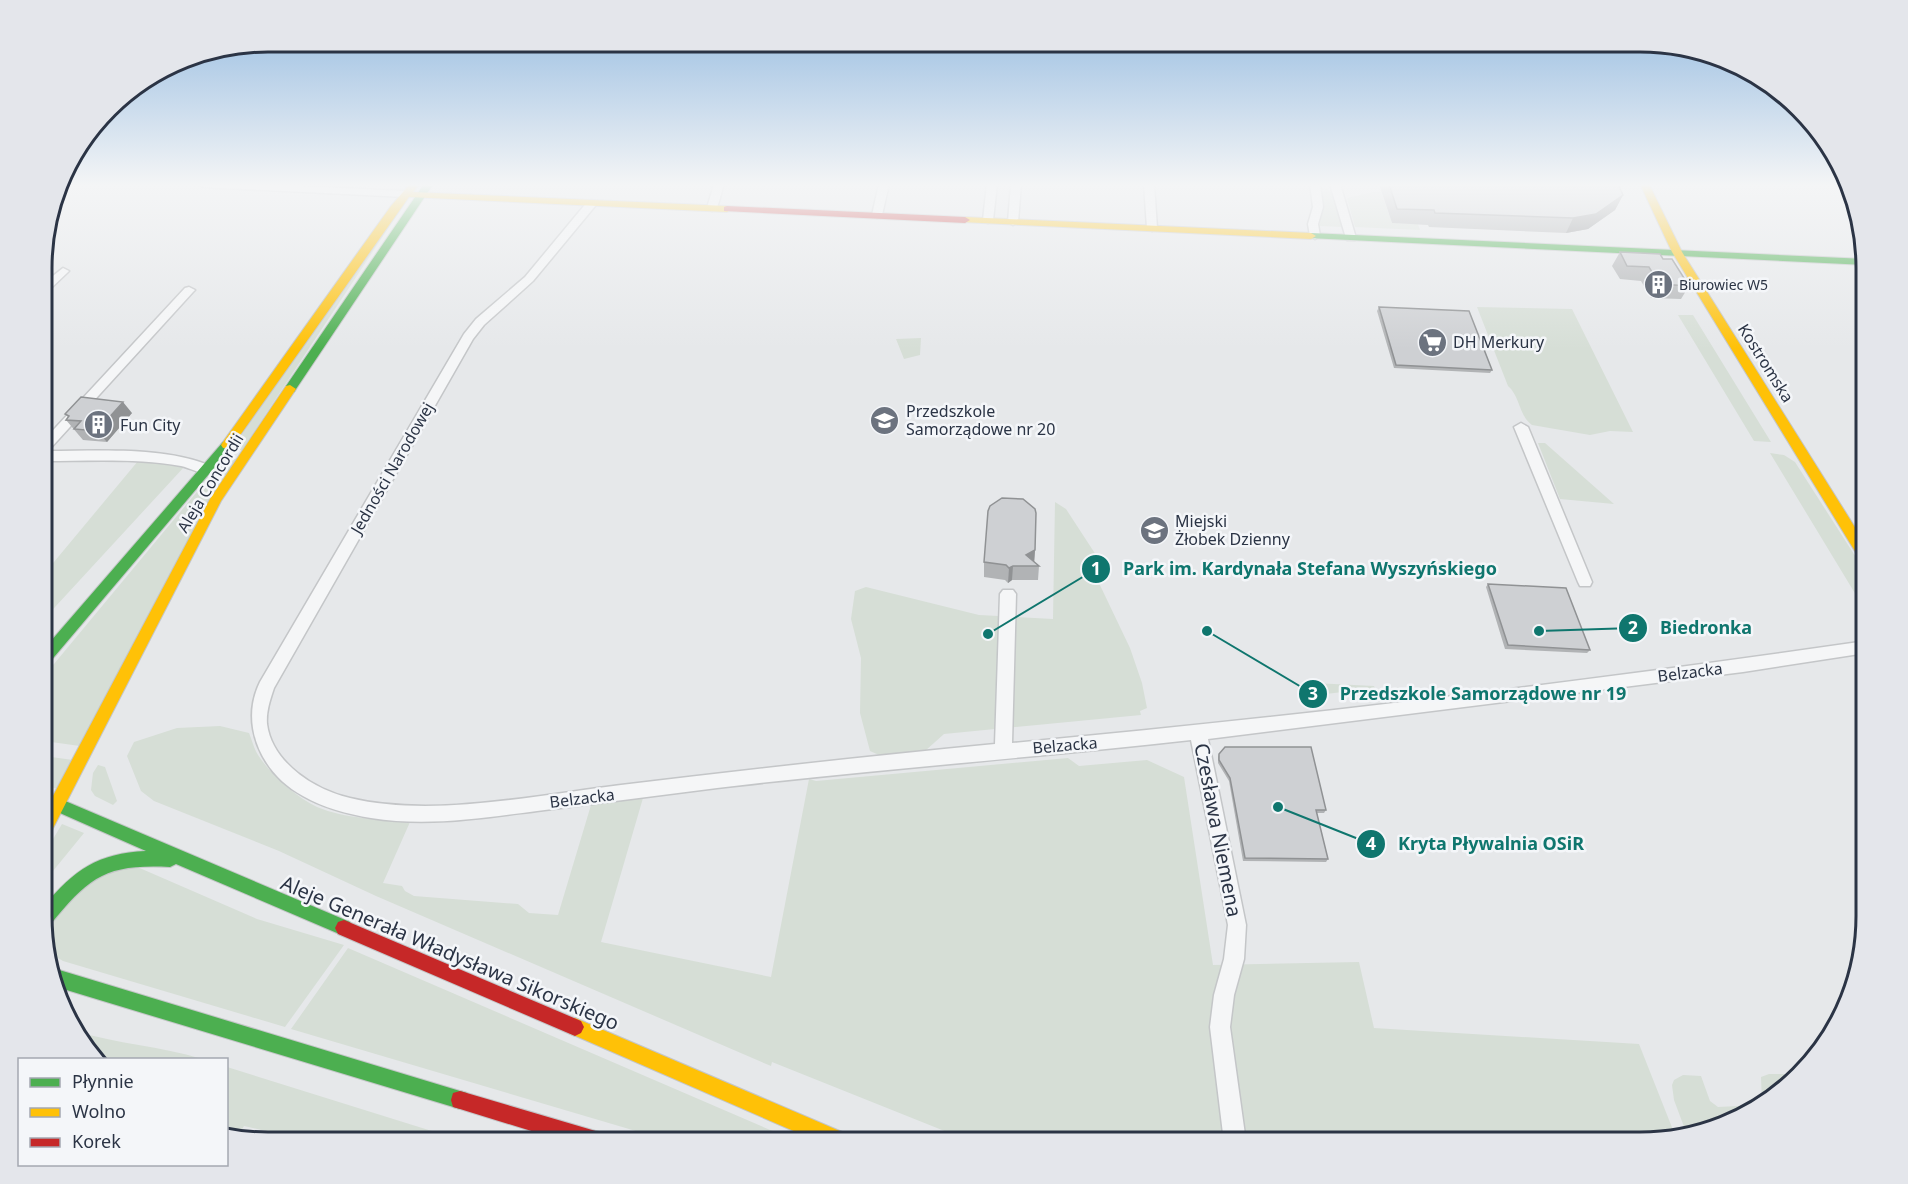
<svg xmlns="http://www.w3.org/2000/svg" width="1908" height="1184" viewBox="0 0 1908 1184" font-family="'Noto Sans',sans-serif">
  <rect width="100%" height="100%" fill="#e6e8ea"/>
  <path fill="#d6ded6" d="M1326,189L1333,192L1343,227L1319,226L1323,210V191Z
    M1373,192H1381L1392,223L1418,224L1420,230L1355,227L1347,198Z
    M396,212H399L242,450H231Z
    M1477,307L1572,309L1633,432L1610,431L1590,435L1532,425C1519,416 1520,396 1508,386Z
    M1678,315H1693L1771,442L1754,441Z
    M921,338L920,355L904,359L896,339Z
    M1538,443H1545L1614,504L1560,499Z
    M1770,453L1784,455L1795,462L1866,573V597L1856,595Z
    M225,458L236,459L80,746L44,741V676Z
    M138,461L185,466L44,619V574Z
    M1055,502L1066,509L1096,555L1098,581L1130,648L1142,683L1147,708L1140,711L1141,715L944,734L925,751L879,755L870,751L860,713L861,658L851,619L855,591L866,587L979,615L1053,619Z
    M1314,683L1374,686L1375,688L1318,695L1315,694L1312,685Z
    M220,726L249,733C252,740 254,749 258,755C271,775 296,797 317,807C345,819 380,819 410,822L383,883L402,886L405,891L414,896L518,904L529,913L558,915L591,805L643,798L601,942L771,977L809,779L816,781L1068,758L1079,766L1147,760L1184,777L1213,965L1359,962L1374,1028L1639,1044L1675,1135L1654,1142H972L772,1062L771,1066L376,896L279,851L154,801L141,791L127,756L134,742L177,728Z
    M44,756L73,760L58,789L44,785Z
    M98,765L105,767L117,801L113,805L95,796L91,790L93,773Z
    M62,824L84,833L44,882V854Z
    M135,866L257,919L344,945L285,1027L63,961L48,952L44,939L47,926L95,874Z
    M348,948L798,1142H673L291,1029Z
    M76,1031C117,1044 160,1046 202,1059H98L80,1041Z
    M227,1067L467,1142H313L244,1126L237,1137L227,1135Z
    M1769,1074H1793L1762,1103L1761,1077Z
    M1683,1075L1701,1076L1710,1101L1718,1107L1760,1105L1753,1112L1686,1132L1674,1100L1672,1085L1674,1080Z"/>
  <g fill="none" stroke-linecap="round" stroke-linejoin="round">
    <defs>
      <path id="street" d="M198,184H255L405,191L410,194L405,197L203,187Z
        M714,184H724L717,208L712,211L707,208Z
        M879,184H889L882,215L877,218L872,215Z
        M987,184H997L993,220L988,223L983,220Z
        M1011,184H1021L1018,222L1013,225L1008,222Z
        M1144,184H1154L1157,228L1152,231L1147,228Z
        M1310,184H1320L1323,207L1318,224L1320,236L1315,239L1310,236L1308,224L1313,207Z
        M1330,184H1340L1356,238L1355,240H1347L1346,238Z
        M592,200L597,203L596,205L533,281L484,325L473,339L274,688C270,700 266,712 267,724C272,763 315,790 350,798C432,818 537,795 621,785C745,770 870,756 995,744L1000,594L1003,590H1013L1016,594L1012,743C1297,717 1582,682 1866,641V653L1743,672L1208,739L1246,925L1244,959L1234,995L1230,1027L1246,1142H1224L1210,1027L1214,995L1224,959L1228,925L1191,740C1033,758 875,769 717,788C657,796 597,803 537,811C482,818 427,827 371,818C347,814 324,808 303,796C262,774 239,725 260,682L464,334L476,319L525,277L588,201Z
        M63,268L69,271L67,273L48,291L44,292V283Z
        M189,287L195,290L193,292L48,451C99,451 167,446 213,467L215,470L213,473C203,476 191,468 181,466C137,458 89,461 44,461V440L185,288Z
        M1521,423L1528,427L1592,582L1590,586H1580L1578,582L1514,427Z"/>
      <path id="fast" d="M424,184L432,186L294,392H286V386Z
        M1311,233L1866,259V265L1308,238V234Z
        M227,441L231,442L233,445L231,448L49,663L44,665V649L223,442Z
        M44,792L350,922L353,928L350,934L344,936L176,864L170,867C106,864 90,876 50,925L44,927V906C74,870 98,853 146,851L44,806Z
        M56,969L460,1091L467,1093L469,1100L467,1107L460,1109L60,988L53,970Z"/>
      <path id="slow" d="M410,184L418,186L413,192L727,206L732,209L727,212L409,197L231,448H223L221,445L223,442L391,206Z
        M1640,184H1649L1682,252L1866,545V562L1861,561L1672,252Z
        M965,217L1311,233L1316,236L1311,239L962,222L960,220Z
        M290,385L296,389L221,501L50,834L44,836V813L210,499L286,386Z
        M575,1018L849,1135L852,1142H819L569,1033L566,1027L569,1021Z"/>
      <path id="jam" d="M727,206L965,217L970,220L965,223L724,211V207Z
        M344,920L581,1021L584,1027L581,1033L575,1036L338,934L335,928L338,922Z
        M460,1091L599,1132L606,1135L609,1142H567L460,1109L453,1107L451,1100L453,1093Z"/>
    </defs>
    <use href="#street" stroke="#c4c6c8" stroke-width="3"/>
    <use href="#fast" stroke="#c4c6c8" stroke-width="2"/>
    <use href="#slow" stroke="#c4c6c8" stroke-width="2"/>
    <use href="#jam" stroke="#c4c6c8" stroke-width="2"/>
    <use href="#street" fill="#f5f6f7" fill-rule="evenodd"/>
    <use href="#fast" fill="#4caf50" fill-rule="evenodd"/>
    <use href="#slow" fill="#ffc107" fill-rule="evenodd"/>
    <use href="#jam" fill="#c62828" fill-rule="evenodd"/>
  </g>
  <path fill="#b1b3b5" d="M1379,184H1618L1623,195L1615,210L1588,229L1566,233L1429,227L1428,225L1392,223Z
    M1620,252L1663,259L1689,286L1681,299L1651,298L1641,281L1620,279L1612,266Z
    M1379,307L1492,370L1490,373L1394,368L1377,311Z
    M132,413L107,442L83,440L66,420L68,417L65,414Z
    M1035,550L1034,562L1039,566L1038,580H1012L1008,583L1005,580L984,577V562Z
    M1488,584L1590,650L1587,653L1505,649L1486,587Z
    M1219,754L1326,810L1324,813H1317L1328,859L1326,862L1243,861L1229,781L1218,763V757Z"/>
  <path fill="#909294" d="M1623,195L1615,210L1588,229L1566,233L1573,218Z
    M123,402L132,413L107,442L97,431Z
    M1035,550L1034,565L1026,555Z
    M1013,566L1012,580L1008,583L1009,568Z"/>
  <path fill="#ced0d3" stroke="#909294" stroke-width="1.5" d="M1389,184H1618L1623,195L1596,214L1573,218L1435,213L1434,210L1397,209Z
    M1620,252L1660,254L1663,259H1672L1689,286L1659,284L1649,267L1627,266Z
    M1379,307L1469,311L1492,370L1396,365Z
    M81,397L123,402L97,431L74,429L81,421L66,420L69,416L65,414Z
    M1002,498L1023,499L1035,509L1036,513L1035,550L1026,555L1039,566H1013L1009,568L1006,565L984,562L988,511L990,506Z
    M1488,584L1566,588L1590,650L1508,645Z
    M1225,747H1311L1326,810H1316L1328,859L1245,858L1230,778L1219,760V754Z"/>
  <linearGradient id="sky" x2="0" y2="1"><stop stop-color="#93bae0"/><stop offset="0.53" stop-color="#f4f5f6"/><stop offset="1" stop-color="#f4f5f6" stop-opacity="0"/></linearGradient>
  <rect width="1908" height="349" fill="url(#sky)"/>
  <defs>
    <symbol id="building-disc" viewBox="-11 -11 22 22"><circle r="9.5" fill="#6c737f" stroke="#f4f6f9"/><path d="M-4-6H4V6H1V3H-1V6H-4ZM-2.5-4.3h1.7v1.8h-1.7ZM.8-4.3h1.7v1.8H.8ZM-2.5-1h1.7V.8h-1.7ZM.8-1h1.7V.8H.8Z" fill="#fff"/></symbol>
    <symbol id="supermarket-disc" viewBox="-11 -11 22 22"><circle r="9.5" fill="#6c737f" stroke="#f4f6f9"/><path d="M-6-5.5h2.5l.6 2H6L4.5 2H-2.5L-4.4-4H-6ZM-1.5 3.2a1.3 1.3 0 1 0 .1 0ZM3 3.2a1.3 1.3 0 1 0 .1 0Z" fill="#fff"/></symbol>
    <symbol id="school-disc" viewBox="-11 -11 22 22"><circle r="9.5" fill="#6c737f" stroke="#f4f6f9"/><path d="M0-5L7-2L0 1L-7-2ZM-4 1L0 2.5L4 1V4Q0 6-4 4Z" fill="#fff"/></symbol>
  </defs>
  <g fill-rule="evenodd">
    <use href="#building-disc" x="1642" y="268" width="33" height="33"/>
    <use href="#supermarket-disc" x="1416" y="326" width="33" height="33"/>
    <use href="#school-disc" x="868" y="404" width="33" height="33"/>
    <use href="#building-disc" x="82" y="408" width="33" height="33"/>
    <use href="#school-disc" x="1138" y="514" width="33" height="33"/>
  </g>
  <g text-anchor="middle" stroke-width="5" stroke-linejoin="round" paint-order="stroke">
    <g font-size="14" fill="#2b3445" stroke="#f4f6f9" text-anchor="start">
      <text x="1679" y="290">Biurowiec W5</text>
    </g>
    <g font-size="16" fill="#2b3445" stroke="#f4f6f9" text-anchor="start">
      <text x="1453" y="348">DH Merkury</text>
      <text x="906" y="417">Przedszkole<tspan x="906" dy="18">Samorządowe nr 20</tspan></text>
      <text x="120" y="431">Fun City</text>
      <text x="1175" y="527">Miejski<tspan x="1175" dy="18">Żłobek Dzienny</tspan></text>
    </g>
    <g font-size="16" fill="#2b3445" stroke="#f4f6f9">
      <text transform="translate(1766 363) rotate(58)" y="6">Kostromska</text>
      <text transform="translate(392 468) rotate(-60)" y="6">Jedności Narodowej</text>
      <text transform="translate(210 483) rotate(-59)" y="6">Aleja Concordii</text>
      <text transform="translate(1690 672) rotate(-7)" y="6">Belzacka</text>
      <text transform="translate(1065 745) rotate(-5)" y="6">Belzacka</text>
      <text transform="translate(582 798) rotate(-7)" y="6">Belzacka</text>
    </g>
    <g font-size="20" fill="#2b3445" stroke="#f4f6f9">
      <text transform="translate(1218 830) rotate(79)" y="7">Czesława Niemena</text>
      <text transform="translate(450 953) rotate(23)" y="7">Aleje Generała Władysława Sikorskiego</text>
    </g>
  </g>
  <path d="M0 0H1908V1184H0ZM268 52H1640A216 216 0 0 1 1856 268V916A216 216 0 0 1 1640 1132H268A216 216 0 0 1 52 916V268A216 216 0 0 1 268 52Z" fill="#e4e6eb" fill-rule="evenodd"/>
  <path fill="none" stroke="#2b3445" stroke-width="3" d="M268 52H1640A216 216 0 0 1 1856 268V916A216 216 0 0 1 1640 1132H268A216 216 0 0 1 52 916V268A216 216 0 0 1 268 52Z"/>
  <path fill="none" stroke="#0f766e" stroke-width="2" d="M988 634L1096 569M1539 631L1633 628M1207 631L1313 694M1278 807L1371 844"/>
  <g fill="#0f766e" stroke="#f4f6f9" stroke-width="2">
    <circle cx="988" cy="634" r="6"/>
    <circle cx="1539" cy="631" r="6"/>
    <circle cx="1207" cy="631" r="6"/>
    <circle cx="1278" cy="807" r="6"/>
    <circle cx="1096" cy="569" r="15"/>
    <circle cx="1633" cy="628" r="15"/>
    <circle cx="1313" cy="694" r="15"/>
    <circle cx="1371" cy="844" r="15"/>
  </g>
  <g font-size="18" text-anchor="middle" font-weight="bold" fill="#fff">
    <text x="1096" y="575">1</text>
    <text x="1633" y="634">2</text>
    <text x="1313" y="700">3</text>
    <text x="1371" y="850">4</text>
  </g>
  <g font-size="18" text-anchor="middle" font-weight="bold" fill="#0f766e" stroke="#f4f6f9" stroke-width="5" stroke-linejoin="round" paint-order="stroke">
    <text x="1310" y="575">Park im. Kardynała Stefana Wyszyńskiego</text>
    <text x="1706" y="634">Biedronka</text>
    <text x="1483" y="700">Przedszkole Samorządowe nr 19</text>
    <text x="1491" y="850">Kryta Pływalnia OSiR</text>
  </g>
  <rect x="18" y="1058" width="210" height="108" fill="#f4f6f9" stroke="#a4a8b1" stroke-width="1.5"/>
  <rect x="30" y="1078" width="30" height="9" fill="#4caf50" stroke="#a4a8b1" stroke-width="1.5"/>
  <text x="72" y="1088" font-size="18" fill="#2b3445">Płynnie</text>
  <rect x="30" y="1108" width="30" height="9" fill="#ffc107" stroke="#a4a8b1" stroke-width="1.5"/>
  <text x="72" y="1118" font-size="18" fill="#2b3445">Wolno</text>
  <rect x="30" y="1138" width="30" height="9" fill="#c62828" stroke="#a4a8b1" stroke-width="1.5"/>
  <text x="72" y="1148" font-size="18" fill="#2b3445">Korek</text>
</svg>
